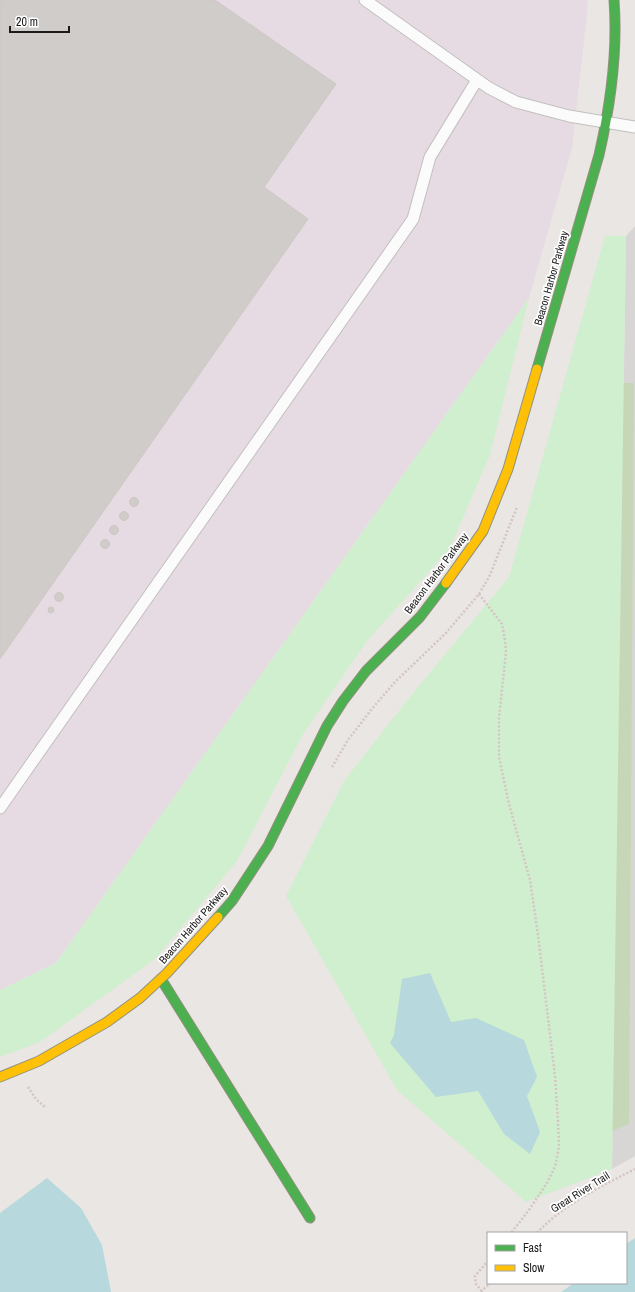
<svg xmlns="http://www.w3.org/2000/svg" width="635" height="1292" viewBox="0 0 635 1292" font-family="'Archivo Narrow',sans-serif">
  <rect width="100%" height="100%" fill="#e9e6e3"/>
  <path fill="#d8d6d4" d="M635,226V1156L612,1169L626,236Z"/>
  <path fill="#e7dbe3" d="M0,0H587L588,5L572,148L529,298L56,963L0,990Z"/>
  <path fill="#c6d7b8" d="M604,383H634L629,1124L593,1139Z"/>
  <path fill="#d0efce" d="M605,236H626L612,1169L526,1202L397,1090L286,896L344,781L409,698L509,577Z
    M529,298L490,455L450,548L367,641L303,734L237,861L155,959L40,1042L0,1057V990L56,963Z"/>
  <path fill="#b7d8dc" d="M430,973L451,1022L476,1018L524,1040L537,1077L527,1096L540,1132L530,1154L504,1134L478,1091L436,1097L390,1043L394,1035L402,979Z
    M47,1178L81,1208L102,1245L111,1292H0V1213Z
    M635,1238V1292H561L574,1283H626V1244Z"/>
  <path fill="#d0ccca" stroke="#ccc8c4" d="M0,0H215L336,84L264,187L308,219L0,659Z
    M129.5 502a4.5 4.5 0 1 1 9 0a4.5 4.5 0 1 1-9 0Z
    M119.5 516a4.5 4.5 0 1 1 9 0a4.5 4.5 0 1 1-9 0Z
    M109.5 530a4.5 4.5 0 1 1 9 0a4.5 4.5 0 1 1-9 0Z
    M100.5 544a4.5 4.5 0 1 1 9 0a4.5 4.5 0 1 1-9 0Z
    M54.5 597a4.5 4.5 0 1 1 9 0a4.5 4.5 0 1 1-9 0Z
    M48 610a3 3 0 1 1 6 0a3 3 0 1 1-6 0Z"/>
  <g fill="none" stroke-linecap="round" stroke-linejoin="round">
    <defs>
      <path id="lane" d="M365,0L489,88L516,102L569,116L635,127
        M0,808L413,219L430,157L477,80"/>
      <path id="fast" d="M537,369L599,155C611,103 618,53 614,0
        M218,917L232,901L268,846L327,726L343,701L366,671L420,617L446,583
        M161,979L310,1218"/>
      <path id="slow" d="M446,583L483,531L508,469L537,369
        M0,1077L39,1061L107,1022L140,998L167,973L218,917"/>
    </defs>
    <use href="#lane" stroke="#c1c0bf" stroke-width="13"/>
    <use href="#fast" stroke="#92917c" stroke-width="11"/>
    <use href="#slow" stroke="#92917c" stroke-width="11"/>
    <path stroke="#d4c5c4" stroke-width="2.5" stroke-dasharray="2 2" stroke-linecap="butt" d="M479,594L502,624L505,640L506,652L499,718V757L509,804L530,880L538,935L555,1076L558,1121L559,1147L555,1167L547,1183L529,1210L511,1233
      M332,767L348,740L371,710L394,683L446,633L479,594L490,575L517,507
      M28,1087L36,1099L46,1108
      M537,1233C564,1204 600,1187 635,1169
      M482,1291L476,1284L475,1276L488,1261
      M481,1292L490,1283"/>
    <use href="#lane" stroke="#fcfbfb" stroke-width="11"/>
    <use href="#fast" stroke="#4caf50" stroke-width="9"/>
    <use href="#slow" stroke="#ffc107" stroke-width="9"/>
  </g>
  <g text-anchor="middle" stroke-width="3.5" stroke-linejoin="round" paint-order="stroke">
    <g font-size="11" fill="#1a1a1a" stroke="#fff">
      <text transform="translate(551 278) rotate(-74)" y="4">Beacon Harbor Parkway</text>
      <text transform="translate(436 573) rotate(-53)" y="4">Beacon Harbor Parkway</text>
      <text transform="translate(193 925) rotate(-49)" y="4">Beacon Harbor Parkway</text>
      <text transform="translate(580 1192) rotate(-32)" y="4">Great River Trail</text>
    </g>
  </g>
  <rect x="487" y="1232" width="140" height="52" fill="#ffffff" stroke="#a3a3a3"/>
  <rect x="495" y="1245" width="20" height="6" fill="#4caf50" stroke="#a3a3a3"/>
  <text x="523" y="1252" font-size="12" fill="#1a1a1a">Fast</text>
  <rect x="495" y="1265" width="20" height="6" fill="#ffc107" stroke="#a3a3a3"/>
  <text x="523" y="1272" font-size="12" fill="#1a1a1a">Slow</text>
  <path d="M10 26v6h59v-6" fill="none" stroke="#1a1a1a" stroke-width="2"/>
  <text x="16" y="26" font-size="12" fill="#1a1a1a" stroke="#ffffff" stroke-width="3" paint-order="stroke">20 m</text>
</svg>
